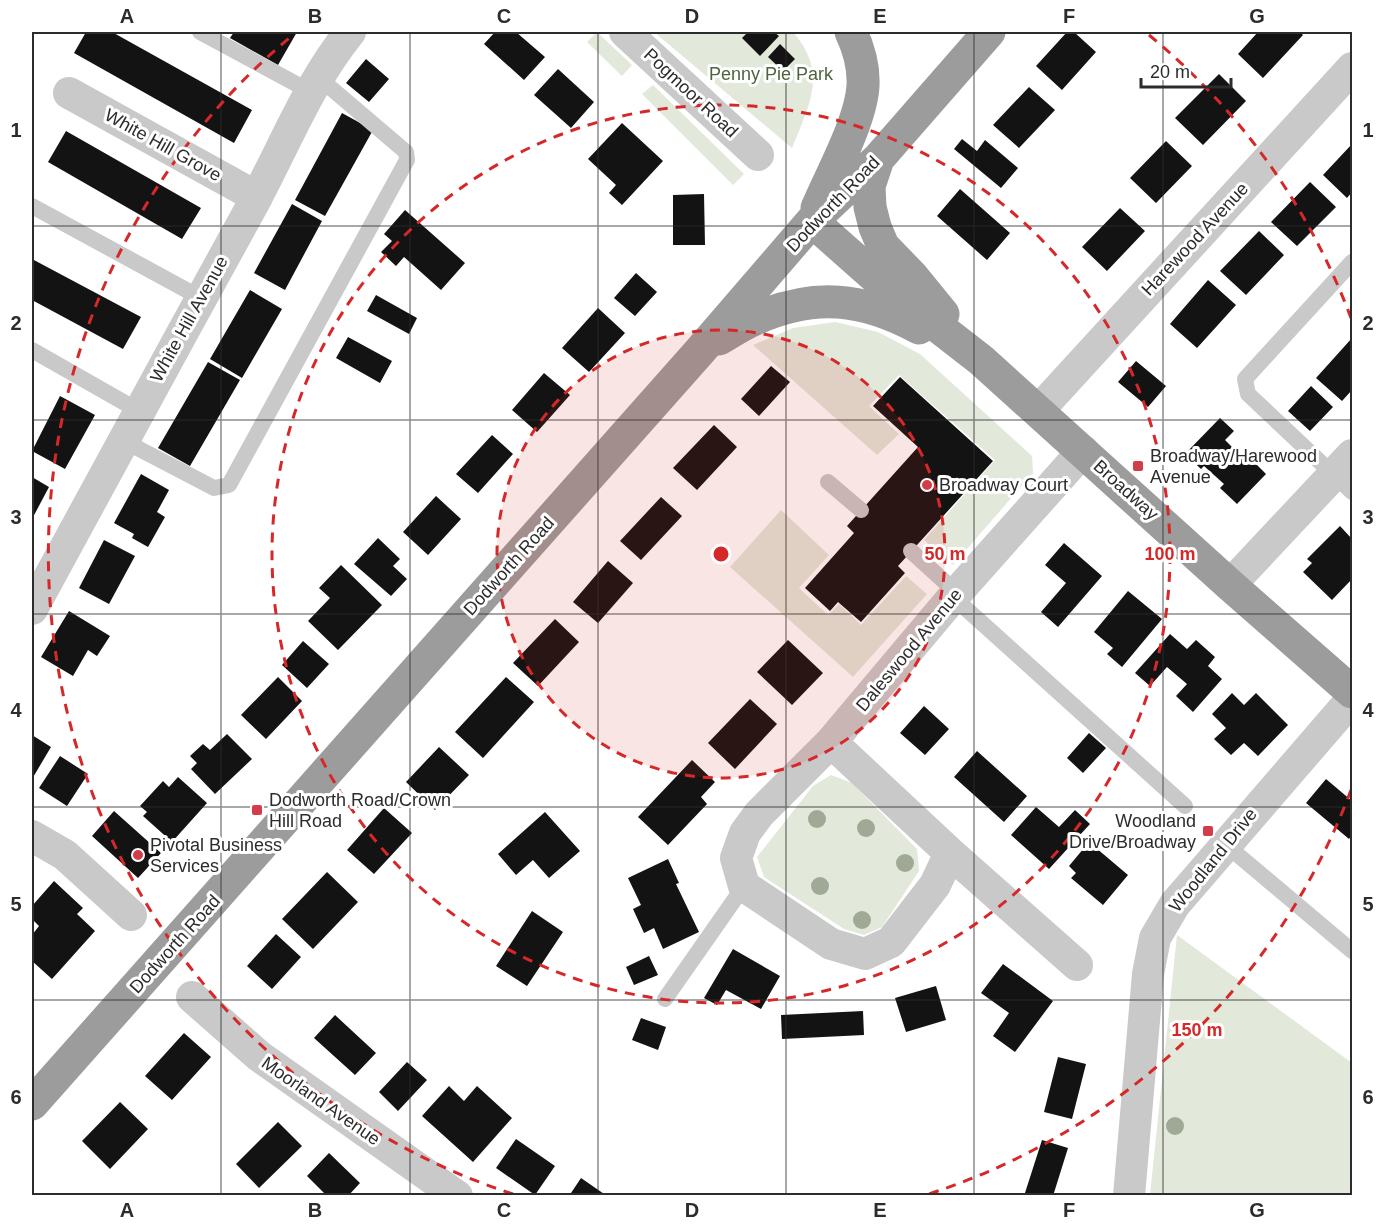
<svg xmlns="http://www.w3.org/2000/svg" width="1384" height="1227" viewBox="0 0 1384 1227" font-family="Helvetica,sans-serif">
  <rect width="100%" height="100%" fill="#fff"/>
  <path fill="#e2e8da" d="M597,32L632,65L622,76L587,42Z
    M654,32H793C828,72 810,104 792,148Z
    M653,85L744,174L733,185L642,94Z
    M835,322L878,332L920,354L1032,456L1033,473L953,565L924,540L995,460L899,375L869,406L899,434L877,455L753,345L793,328Z
    M781,510L829,555L799,588L828,615L839,604L861,625L906,576L927,594L853,677L730,567Z
    M831,775L852,783L917,849L919,871L882,927L864,935L844,929L764,877L757,857L813,786Z
    M1177,935L1352,1063V1195H1150Z"/>
  <path fill="#131313" d="M86,32H112L252,110L234,143L74,53Z
    M234,32H297L278,65L230,38Z
    M495,32H516L545,57L524,80L484,44Z
    M748,32H774L779,36L760,56L742,38Z
    M1067,32H1074L1096,52L1062,90L1036,66Z
    M1258,32H1300L1303,35L1263,78L1238,54Z
    M780,44L795,59L783,71L768,57Z
    M366,59L389,79L369,102L346,83Z
    M558,69L594,102L571,128L534,95Z
    M1219,74L1246,101L1203,145L1175,118Z
    M1029,87L1055,110L1019,148L993,125Z
    M342,113L373,130L325,216L295,200Z
    M622,123L663,161L622,205L609,193L616,185L588,159Z
    M66,131L201,208L182,239L48,162Z
    M962,139L977,151L985,140L1018,168L1001,188L954,149Z
    M1166,141L1192,166L1156,203L1130,178Z
    M1352,144V192L1347,198L1323,175Z
    M1310,182L1336,207L1297,246L1271,222Z
    M960,189L1010,233L987,260L937,216Z
    M704,194L705,245H673V195Z
    M292,204L322,221L285,290L254,273Z
    M1120,208L1145,231L1107,271L1082,247Z
    M405,210L465,263L441,290L404,257L396,266L381,252L392,241L384,234Z
    M1259,231L1284,255L1246,295L1220,271Z
    M32,259L141,317L123,349L32,300Z
    M636,273L657,292L635,316L614,298Z
    M1208,280L1236,305L1197,348L1170,324Z
    M250,290L282,309L242,378L210,359Z
    M376,295L417,318L409,334L367,311Z
    M598,308L625,333L589,372L562,348Z
    M348,337L392,361L380,383L336,358Z
    M1352,338V390L1342,401L1316,378Z
    M1136,361L1166,386L1148,407L1118,382Z
    M208,362L240,380L190,466L158,448Z
    M771,366L790,382L759,416L741,399Z
    M544,373L570,395L537,432L512,410Z
    M900,377L993,461L898,566L905,573L861,622L838,602L830,611L805,588L854,533L847,526L918,447L873,406Z
    M1311,386L1333,407L1310,431L1288,411Z
    M60,396L95,415L65,469L32,451Z
    M1220,418L1234,431L1225,440L1247,462L1250,458L1266,474L1237,504L1220,488L1224,484L1204,466L1201,469L1185,454Z
    M714,425L737,447L697,490L673,468Z
    M492,435L513,454L478,493L456,474Z
    M141,474L169,490L157,512L165,517L148,547L132,538L134,534L114,523Z
    M32,477L49,487L32,519Z
    M436,496L461,519L428,555L403,532Z
    M661,497L682,516L641,560L620,541Z
    M1340,526L1352,539V579L1332,600L1303,572L1312,563L1307,559Z
    M378,538L400,559L393,566L407,579L391,596L354,564Z
    M104,540L135,556L109,604L79,588Z
    M1064,543L1102,576L1058,627L1041,612L1066,583L1045,565Z
    M608,561L633,583L598,623L573,602Z
    M341,565L382,605L338,650L308,621L330,598L319,588Z
    M1128,591L1162,619L1122,667L1107,654L1113,648L1094,632Z
    M69,611L110,636L97,656L88,650L73,676L41,657Z
    M555,619L579,642L538,686L513,663Z
    M1170,634L1187,649L1196,640L1215,657L1208,666L1222,679L1193,712L1176,696L1187,684L1167,667L1150,686L1135,673Z
    M788,640L823,673L792,705L757,672Z
    M303,641L329,664L307,688L282,665Z
    M278,677L302,701L266,739L241,715Z
    M506,677L534,702L483,758L455,732Z
    M1232,693L1244,705L1256,693L1288,725L1258,756L1244,743L1231,755L1214,739L1226,728L1212,714Z
    M750,699L777,724L735,769L708,743Z
    M924,706L949,729L925,755L900,733Z
    M1089,733L1106,748L1083,773L1067,758Z
    M227,734L252,759L215,794L191,769L197,763L190,756L203,744L210,750Z
    M32,735L51,747L32,779Z
    M439,747L469,775L435,810L406,782Z
    M977,751L1027,796L1004,822L954,777Z
    M60,756L88,774L67,806L39,788Z
    M692,760L715,782L701,797L707,804L668,845L638,817Z
    M178,777L207,803L172,842L143,816L147,812L140,806L163,781L169,787Z
    M1326,779L1352,801V835L1349,839L1306,803Z
    M1036,807L1059,827L1075,810L1090,824L1049,869L1011,835Z
    M384,808L412,833L374,874L347,850Z
    M114,811L161,853L138,878L92,836Z
    M545,812L580,851L549,878L533,860L516,875L498,854Z
    M1089,842L1128,875L1103,905L1071,878L1076,873L1069,866Z
    M668,859L679,883L676,884L699,932L663,949L654,928L644,933L633,909L641,905L628,878Z
    M327,872L358,902L313,949L282,919Z
    M54,881L83,908L77,914L95,931L52,979L32,961V935L39,926L32,919V906Z
    M532,911L563,932L527,986L496,966Z
    M276,934L301,957L272,989L247,966Z
    M733,949L780,976L761,1009L726,990L717,1005L704,998Z
    M649,956L658,975L634,985L626,967Z
    M1003,964L1053,1001L1015,1052L993,1036L1009,1013L981,993Z
    M936,986L946,1020L906,1032L895,998Z
    M863,1011L864,1035L782,1039L781,1015Z
    M335,1015L376,1053L355,1075L314,1038Z
    M641,1018L666,1027L658,1050L632,1040Z
    M184,1033L211,1057L172,1100L145,1076Z
    M1058,1057L1086,1064L1072,1119L1044,1112Z
    M407,1062L427,1080L398,1111L379,1092Z
    M449,1086L464,1101L477,1086L512,1118L473,1162L422,1116Z
    M120,1102L148,1129L110,1169L82,1141Z
    M278,1122L302,1146L259,1188L236,1164Z
    M516,1139L555,1166L535,1195L496,1168Z
    M1042,1140L1068,1148L1053,1196H1024Z
    M329,1153L360,1183L348,1196H327L307,1176Z
    M581,1178L607,1196H569Z"/>
  <g fill="none" stroke-linecap="round" stroke-linejoin="round">
    <path stroke="#c9c9c9" stroke-width="16" d="M200,32L311,92
      M32,206L201,298
      M1352,262L1245,379L1248,394L1352,492
      M32,350L139,411
      M124,441L214,488L229,485L407,160L406,152L318,77
      M828,482L861,510
      M911,551L957,593
      M953,597L1185,806
      M1225,844L1352,951
      M665,999L744,886"/>
    <path stroke="#c9c9c9" stroke-width="32" d="M625,32L758,155
      M69,93L257,197
      M1038,411L1352,68
      M1230,585L1352,455
      M32,609C105,475 178,340 252,206C284,147 308,84 350,32
      M831,742L950,853L1077,965
      M32,836L65,855L131,915
      M950,853L935,885L891,942L865,954L831,944L744,886L736,858L745,833L759,814L831,742L953,597L1083,451
      M192,997L259,1056L457,1196
      M1129,1196L1148,974L1155,938L1175,904L1352,699"/>
    <path stroke="#9c9c9c" stroke-width="33" d="M878,159L869,186L870,207L875,227L883,246L912,276L943,314
      M817,208C831,175 861,121 863,86C864,67 859,49 851,32
      M812,221L883,284L981,360L1230,585L1352,692
      M719,339C731,332 743,324 755,319C815,292 863,298 919,328
      M32,1104L700,351L812,221L878,159L989,32"/>
  </g>
  <g fill="#9fa995">
    <circle cx="817" cy="819" r="9"/>
    <circle cx="866" cy="828" r="9"/>
    <circle cx="905" cy="863" r="9"/>
    <circle cx="820" cy="886" r="9"/>
    <circle cx="862" cy="920" r="9"/>
    <circle cx="1175" cy="1126" r="9"/>
  </g>
  <path fill="none" stroke="#2c2c2c" stroke-width="1.5" stroke-opacity="0.55" d="M221,32V1196M410,32V1196M598,32V1196M786,32V1196M974,32V1196M1163,32V1196M32,226H1352M32,420H1352M32,614H1352M32,807H1352M32,1000H1352"/>
  <circle cx="721" cy="554" r="224" fill="#d62828" fill-opacity=".12"/>
  <g fill="none" stroke="#d62828" stroke-width="3" stroke-dasharray="10 8">
    <circle cx="721" cy="554" r="224"/>
    <circle cx="721" cy="554" r="449"/>
    <path d="M1351 790A673 673 0 0 1 929 1194M513 1194A673 673 0 0 1 293 35M1149 35A673 673 0 0 1 1351 318"/>
  </g>
  <g fill="#d33d4a" stroke="#fff" stroke-width="2">
    <rect x="1132" y="460" width="12" height="12" rx="3"/>
    <circle cx="927" cy="485" r="6"/>
    <rect x="251" y="804" width="12" height="12" rx="3"/>
    <rect x="1202" y="825" width="12" height="12" rx="3"/>
    <circle cx="138" cy="855" r="6"/>
  </g>
  <g text-anchor="middle" stroke-width="6" stroke-linejoin="round" paint-order="stroke">
    <g font-size="18" fill="#50633e" stroke="#fff">
      <text x="771" y="80">Penny Pie Park</text>
    </g>
    <g font-size="18" fill="#2c2c2c" stroke="#fff">
      <text transform="translate(691 93) rotate(43)" y="6">Pogmoor Road</text>
      <text transform="translate(163 145) rotate(29)" y="6">White Hill Grove</text>
      <text transform="translate(833 204) rotate(-46)" y="6">Dodworth Road</text>
      <text transform="translate(1195 239) rotate(-47)" y="6">Harewood Avenue</text>
      <text transform="translate(189 319) rotate(-61)" y="6">White Hill Avenue</text>
      <text transform="translate(1126 490) rotate(42)" y="6">Broadway</text>
      <text transform="translate(509 566) rotate(-48)" y="6">Dodworth Road</text>
      <text transform="translate(909 650) rotate(-50)" y="6">Daleswood Avenue</text>
      <text transform="translate(1213 860) rotate(-51)" y="6">Woodland Drive</text>
      <text transform="translate(175 944) rotate(-48)" y="6">Dodworth Road</text>
      <text transform="translate(321 1101) rotate(35)" y="6">Moorland Avenue</text>
    </g>
    <g font-size="18" fill="#2c2c2c" stroke="#fff" text-anchor="start">
      <text x="1150" y="462">Broadway/Harewood<tspan x="1150" dy="21">Avenue</tspan></text>
      <text x="939" y="491">Broadway Court</text>
      <text x="269" y="806">Dodworth Road/Crown<tspan x="269" dy="21">Hill Road</tspan></text>
      <text x="1196" y="827" text-anchor="end">Woodland<tspan x="1196" dy="21">Drive/Broadway</tspan></text>
      <text x="150" y="851">Pivotal Business<tspan x="150" dy="21">Services</tspan></text>
    </g>
  </g>
  <circle cx="721" cy="554" r="9" fill="#d62828" stroke="#fff" stroke-width="3"/>
  <g font-size="18" text-anchor="middle" font-weight="bold" fill="#d62828" stroke="#fff" stroke-width="6" stroke-linejoin="round" paint-order="stroke">
    <text x="945" y="560">50 m</text>
    <text x="1170" y="560">100 m</text>
    <text x="1197" y="1036">150 m</text>
  </g>
  <rect width="1384" height="1227" fill="none" stroke="#ffffff" stroke-width="66"/>
  <path d="M1141 78v9h90v-9" fill="none" stroke="#2c2c2c" stroke-width="3"/>
  <text x="1150" y="78" font-size="18" fill="#2c2c2c" stroke="#ffffff" stroke-width="4.5" paint-order="stroke">20 m</text>
  <rect x="33" y="33" width="1318" height="1161" fill="none" stroke="#2c2c2c" stroke-width="2"/>
  <g font-size="20" text-anchor="middle" font-weight="bold" fill="#2c2c2c">
    <text x="127" y="23">A</text>
    <text x="315" y="23">B</text>
    <text x="504" y="23">C</text>
    <text x="692" y="23">D</text>
    <text x="880" y="23">E</text>
    <text x="1069" y="23">F</text>
    <text x="1257" y="23">G</text>
    <text x="16" y="137">1</text>
    <text x="1368" y="137">1</text>
    <text x="16" y="330">2</text>
    <text x="1368" y="330">2</text>
    <text x="16" y="524">3</text>
    <text x="1368" y="524">3</text>
    <text x="16" y="717">4</text>
    <text x="1368" y="717">4</text>
    <text x="16" y="911">5</text>
    <text x="1368" y="911">5</text>
    <text x="16" y="1104">6</text>
    <text x="1368" y="1104">6</text>
    <text x="127" y="1217">A</text>
    <text x="315" y="1217">B</text>
    <text x="504" y="1217">C</text>
    <text x="692" y="1217">D</text>
    <text x="880" y="1217">E</text>
    <text x="1069" y="1217">F</text>
    <text x="1257" y="1217">G</text>
  </g>
</svg>
